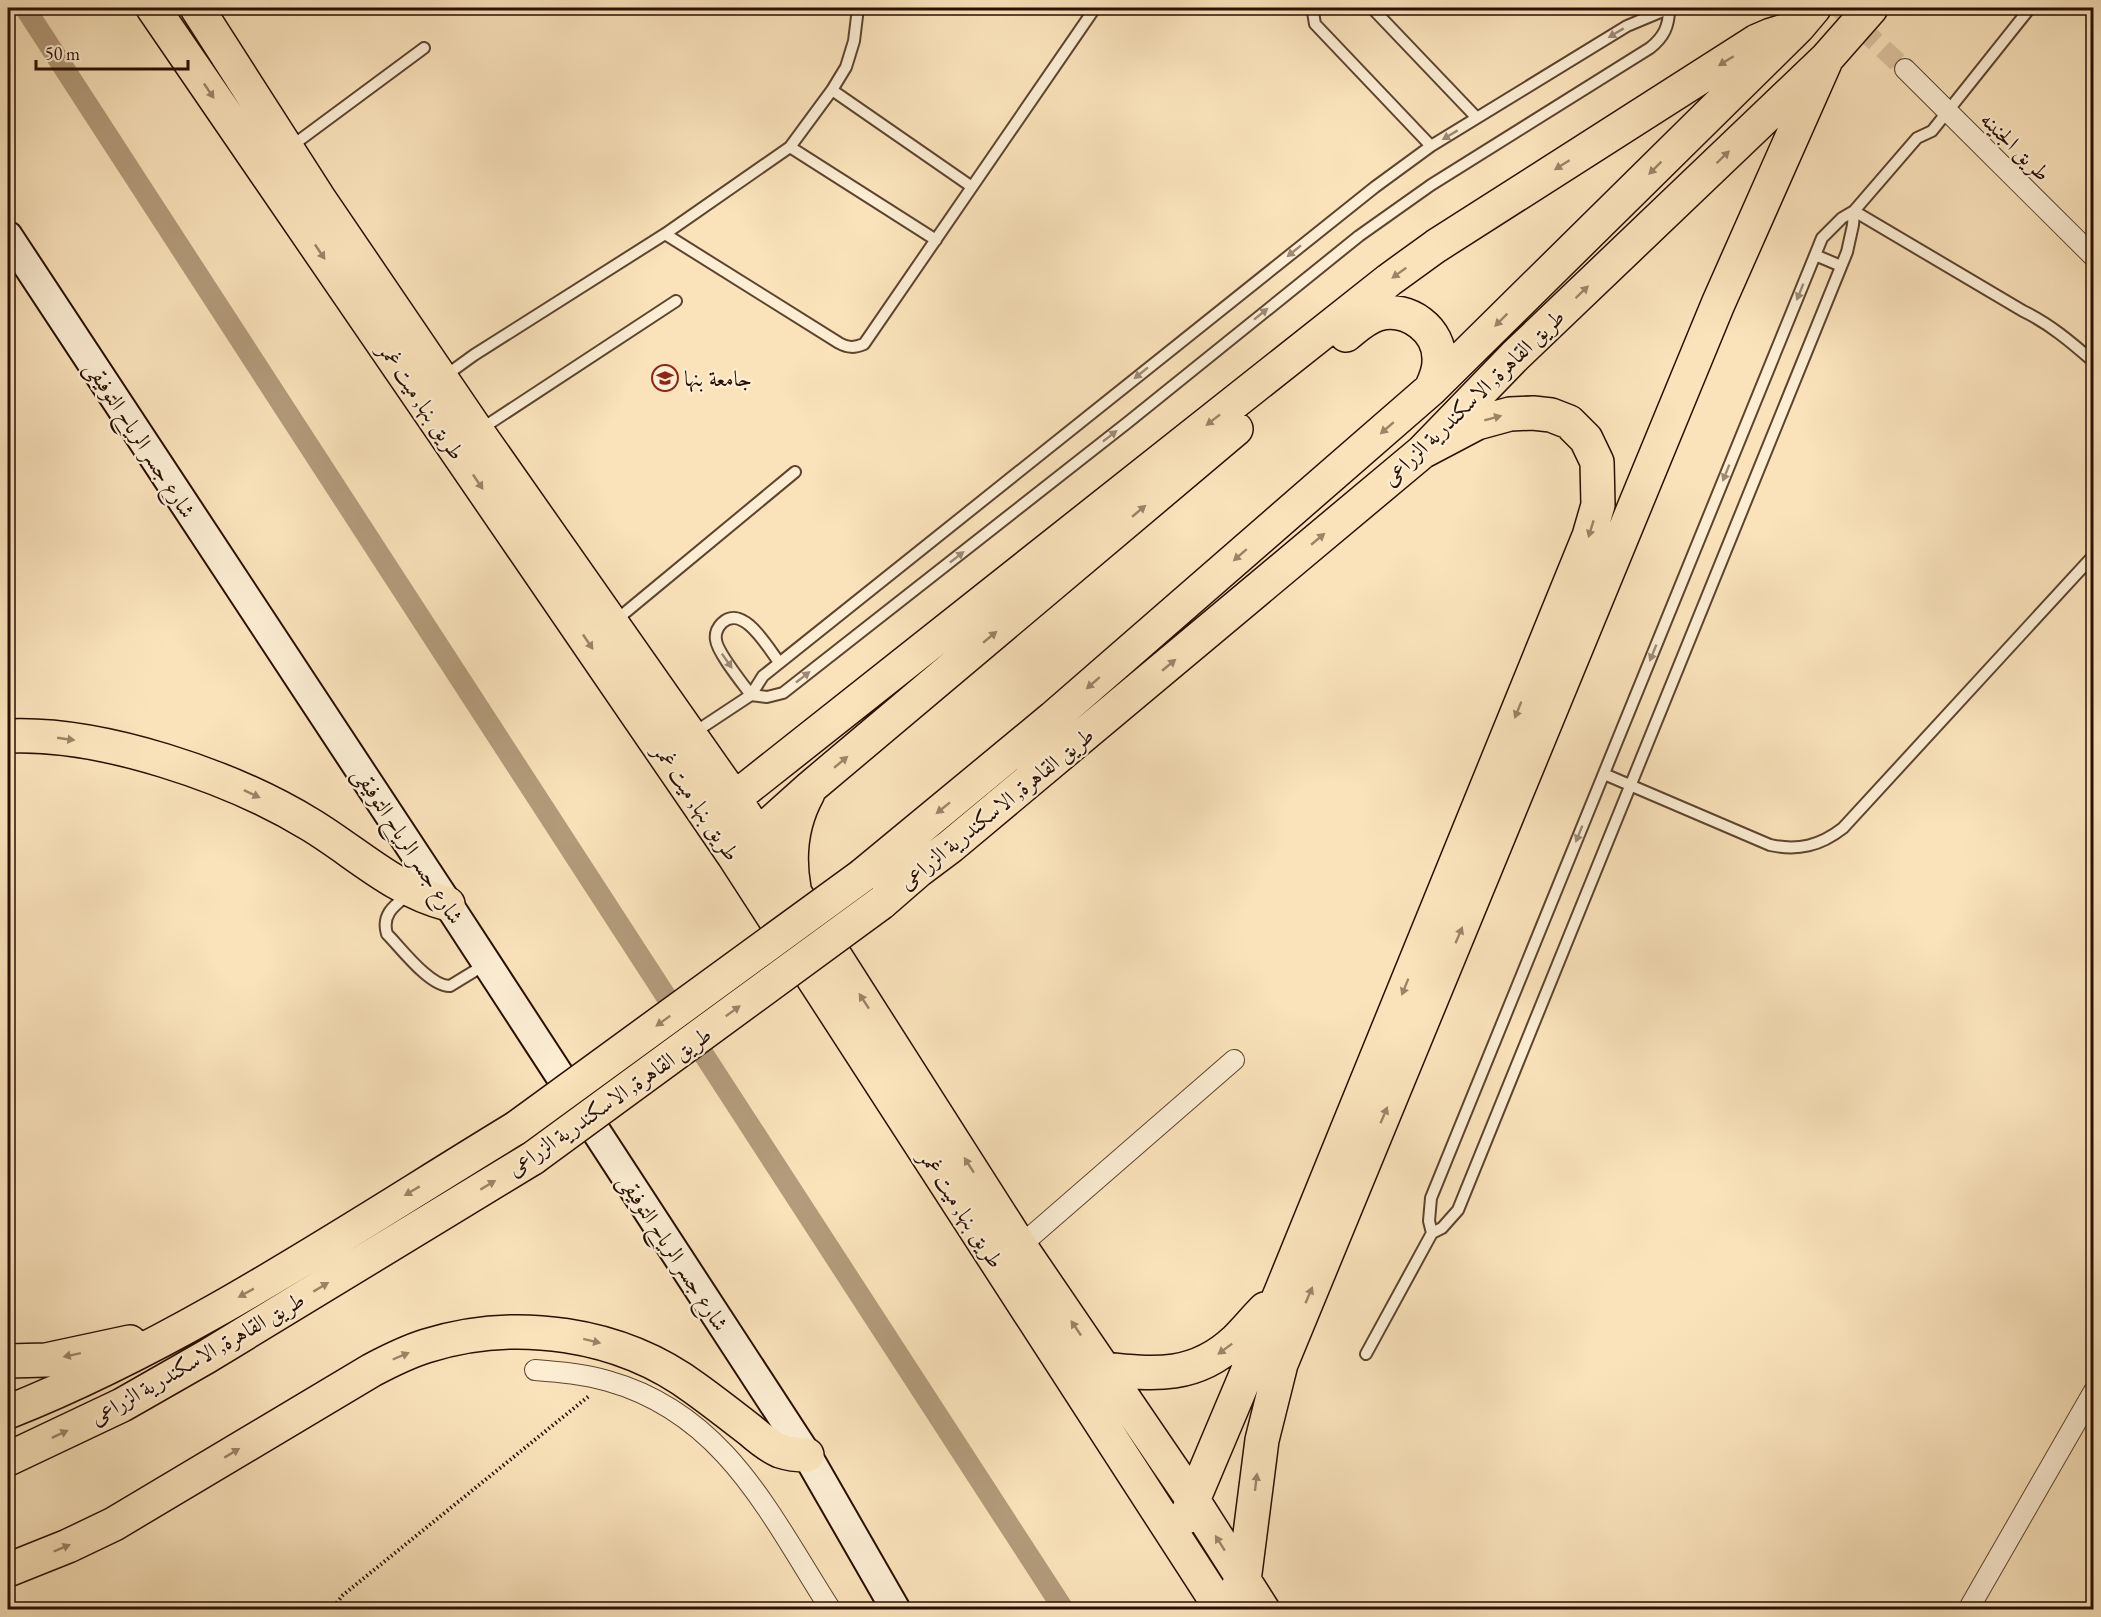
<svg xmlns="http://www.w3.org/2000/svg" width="2101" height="1617" viewBox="0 0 2101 1617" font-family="'EB Garamond',Amiri,serif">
  <rect width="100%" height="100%" fill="#fae3bb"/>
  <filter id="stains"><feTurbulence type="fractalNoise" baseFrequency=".00333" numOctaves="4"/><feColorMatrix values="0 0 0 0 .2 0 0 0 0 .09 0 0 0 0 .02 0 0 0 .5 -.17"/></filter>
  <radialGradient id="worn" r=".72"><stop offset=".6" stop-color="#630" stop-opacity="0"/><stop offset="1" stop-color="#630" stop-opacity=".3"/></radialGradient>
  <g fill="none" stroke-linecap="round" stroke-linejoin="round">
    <path stroke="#b39b7b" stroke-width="21" d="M25,8L1064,1610"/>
    <path stroke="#dbc39f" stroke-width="20" stroke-dasharray="20 10" stroke-linecap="butt" d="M1839,8L1905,69"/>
    <defs>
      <path id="service" d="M1316,8L1313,12L1315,24L1431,146
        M1372,8L1477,118
        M832,90L972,187
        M790,147L936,240
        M289,148L424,48
        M1854,211L1853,225L1847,252L1458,1210L1442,1228L1432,1233L1429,1221L1431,1198L1822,238L1842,218L1854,211L1917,138L1932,131L2030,8
        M1854,211L2023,311C2050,324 2071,342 2094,362
        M665,234L839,343C848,348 854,348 864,344L1095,8
        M1815,255L1841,266
        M445,376L474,355L665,234L790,147L832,90L846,67L854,41L858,8
        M481,429L676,301
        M615,621L795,472
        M779,662C768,648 743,603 722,623C717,628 715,634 716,640C717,652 743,684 751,695L767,697L783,693L1127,423L1359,236L1431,185L1650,48C1664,37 1669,26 1669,9
        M692,734L751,695L763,676L1375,187L1431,146L1627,26L1670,8
        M1604,774L1770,845C1798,851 1820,846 1843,828L2094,555
        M409,894C395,905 381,914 387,934C401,948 430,987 450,986L486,964
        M1366,1354L1432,1233"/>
      <path id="minor" d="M1905,69L2094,257
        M1020,1246L1234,1060
        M535,1370C560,1372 584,1374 608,1381C725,1414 770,1515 831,1610
        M1968,1610L2094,1391"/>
      <path id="secondary" d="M8,236L448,904L807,1455L896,1610"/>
      <path id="trunk" d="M153,8L734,856L1222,1610
        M197,8L318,197L477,431L735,799L1020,1246L1193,1500L1263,1610
        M1346,335C1356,327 1365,318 1378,314C1408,306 1441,330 1439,362C1439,372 1435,380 1431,389
        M8,736C101,732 231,776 311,825C357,853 394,890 448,904
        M717,812L1389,280L1436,246L1757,41L1771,35L1798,27
        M743,848L811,787L1236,429
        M863,875L1053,718L1431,389L1798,27L1814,8
        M794,888C788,855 791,824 808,793
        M881,903L919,870L951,846L1422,452L1515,356L1827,58L1871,8
        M8,1361L46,1360L130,1342
        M1104,1369C1155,1375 1196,1378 1236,1340C1246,1330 1255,1319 1265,1309
        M8,1412C185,1342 353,1227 516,1128
        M8,1459L122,1405L206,1357L533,1158
        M1186,1517L1281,1292L1589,536L1598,505L1597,462L1586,439L1569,422L1551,415L1533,413L1510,414L1477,423L1422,452
        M8,1570L68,1546L114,1524L372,1370C389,1361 407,1352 426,1346C515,1318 620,1332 696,1389C714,1402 732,1416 750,1430C759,1438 769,1446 780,1451C789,1454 798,1455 807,1455
        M1238,1587L1244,1581L1262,1440L1281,1364L1718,304L1827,58"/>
    </defs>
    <use href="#service" stroke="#5d442f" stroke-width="14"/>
    <use href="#minor" stroke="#5d442f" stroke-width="22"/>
    <use href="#secondary" stroke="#290f00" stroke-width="32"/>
    <use href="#trunk" stroke="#290f00" stroke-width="36"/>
    <path stroke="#290f00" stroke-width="4" stroke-dasharray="1.5 3" stroke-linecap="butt" d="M331,1610L343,1595L589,1396"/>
    <use href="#service" stroke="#fcedd3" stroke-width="10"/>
    <use href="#minor" stroke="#fcedd3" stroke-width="20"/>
    <use href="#secondary" stroke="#fcedd3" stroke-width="28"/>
    <use href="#trunk" stroke="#fae3bb" stroke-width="33"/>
    <defs>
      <path id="trunk-bridge" d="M516,1128L863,875
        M533,1158L881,903"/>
    </defs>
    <use href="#trunk-bridge" stroke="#290f00" stroke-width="36" stroke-linecap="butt"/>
    <use href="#trunk-bridge" stroke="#fae3bb" stroke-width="33"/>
  </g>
  <defs><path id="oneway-solid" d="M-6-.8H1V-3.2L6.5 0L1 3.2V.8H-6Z" transform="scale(1.5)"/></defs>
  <g fill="#9d8974">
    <use href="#oneway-solid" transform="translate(1616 33) rotate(149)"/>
    <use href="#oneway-solid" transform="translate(1450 135) rotate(149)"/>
    <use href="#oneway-solid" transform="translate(1294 251) rotate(141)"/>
    <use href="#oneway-solid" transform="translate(1800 292) rotate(112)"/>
    <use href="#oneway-solid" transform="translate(1261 314) rotate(-39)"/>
    <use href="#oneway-solid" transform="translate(1141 373) rotate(141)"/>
    <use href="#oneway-solid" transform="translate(1110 436) rotate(-38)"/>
    <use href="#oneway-solid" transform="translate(1726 473) rotate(112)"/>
    <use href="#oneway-solid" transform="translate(957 557) rotate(-38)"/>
    <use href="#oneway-solid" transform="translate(1653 653) rotate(112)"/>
    <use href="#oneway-solid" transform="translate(727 661) rotate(55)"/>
    <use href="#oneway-solid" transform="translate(803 677) rotate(-38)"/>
    <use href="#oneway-solid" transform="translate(1579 834) rotate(112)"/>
  </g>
  <g fill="#9c8467">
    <use href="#oneway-solid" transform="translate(1726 61) rotate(148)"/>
    <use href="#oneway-solid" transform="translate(209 91) rotate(56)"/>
    <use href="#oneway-solid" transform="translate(1723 157) rotate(-44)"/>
    <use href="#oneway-solid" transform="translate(1562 165) rotate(148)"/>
    <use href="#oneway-solid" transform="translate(1655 168) rotate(135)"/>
    <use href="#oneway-solid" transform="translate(320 252) rotate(56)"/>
    <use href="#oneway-solid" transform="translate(1399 273) rotate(144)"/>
    <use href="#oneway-solid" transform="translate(1582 292) rotate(-44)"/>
    <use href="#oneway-solid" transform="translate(1501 320) rotate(135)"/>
    <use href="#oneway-solid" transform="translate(1493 418) rotate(-15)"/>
    <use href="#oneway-solid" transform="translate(1213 420) rotate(142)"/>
    <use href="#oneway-solid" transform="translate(1387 428) rotate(139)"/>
    <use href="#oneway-solid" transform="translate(478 482) rotate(56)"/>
    <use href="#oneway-solid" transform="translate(1139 511) rotate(-40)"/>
    <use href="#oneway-solid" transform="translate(1591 529) rotate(107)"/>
    <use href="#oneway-solid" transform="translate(1318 539) rotate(-40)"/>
    <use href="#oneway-solid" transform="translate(1240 555) rotate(139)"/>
    <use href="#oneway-solid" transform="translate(990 637) rotate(-40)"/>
    <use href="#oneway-solid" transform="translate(588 642) rotate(56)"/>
    <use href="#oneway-solid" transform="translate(1169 665) rotate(-40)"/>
    <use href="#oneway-solid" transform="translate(1093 683) rotate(139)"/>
    <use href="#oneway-solid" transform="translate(1518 710) rotate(112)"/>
    <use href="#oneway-solid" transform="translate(66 739) rotate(8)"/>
    <use href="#oneway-solid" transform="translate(841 762) rotate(-40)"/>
    <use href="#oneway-solid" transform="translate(252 794) rotate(25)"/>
    <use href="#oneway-solid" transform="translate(943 808) rotate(141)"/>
    <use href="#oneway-solid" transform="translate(1459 935) rotate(-67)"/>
    <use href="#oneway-solid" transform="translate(1405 987) rotate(112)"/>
    <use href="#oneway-solid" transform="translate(864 1001) rotate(-123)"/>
    <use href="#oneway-solid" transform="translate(733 1011) rotate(-36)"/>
    <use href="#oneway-solid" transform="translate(663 1021) rotate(144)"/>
    <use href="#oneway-solid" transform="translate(1384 1115) rotate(-67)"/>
    <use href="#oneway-solid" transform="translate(969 1165) rotate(-123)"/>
    <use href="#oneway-solid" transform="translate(488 1185) rotate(-31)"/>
    <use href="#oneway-solid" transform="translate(412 1191) rotate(149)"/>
    <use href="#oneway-solid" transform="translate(321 1287) rotate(-31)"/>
    <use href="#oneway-solid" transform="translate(246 1293) rotate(151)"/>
    <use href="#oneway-solid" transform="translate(1309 1295) rotate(-67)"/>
    <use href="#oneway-solid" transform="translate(1076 1328) rotate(-124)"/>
    <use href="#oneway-solid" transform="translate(592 1341) rotate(14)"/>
    <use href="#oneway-solid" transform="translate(1225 1349) rotate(143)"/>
    <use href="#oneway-solid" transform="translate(72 1355) rotate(168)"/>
    <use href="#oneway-solid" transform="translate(401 1356) rotate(-23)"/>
    <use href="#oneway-solid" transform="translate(60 1434) rotate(-25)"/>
    <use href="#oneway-solid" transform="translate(232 1453) rotate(-31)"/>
    <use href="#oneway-solid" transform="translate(1256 1482) rotate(-83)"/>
    <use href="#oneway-solid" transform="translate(1220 1543) rotate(-122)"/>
    <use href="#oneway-solid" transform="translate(62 1548) rotate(-23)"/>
  </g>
  <defs>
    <symbol id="university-ring" viewBox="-11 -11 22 22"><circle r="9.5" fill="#fcedd3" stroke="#8f2418" stroke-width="1.5"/><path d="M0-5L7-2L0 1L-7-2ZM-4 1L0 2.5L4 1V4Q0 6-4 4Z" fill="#8f2418"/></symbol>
  </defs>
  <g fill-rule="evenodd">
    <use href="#university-ring" x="650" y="363" width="30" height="30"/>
  </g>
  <g text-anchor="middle" stroke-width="4.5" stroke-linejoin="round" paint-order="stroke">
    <g font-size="22" fill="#290f00" stroke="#fcedd3">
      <text transform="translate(2016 146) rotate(45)" y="8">طريق الجنينه</text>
      <text transform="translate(1473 397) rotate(-44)" y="8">طريق القاهرة, الاسكندرية الزراعى</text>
      <text transform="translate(422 401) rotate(56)" y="8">طريق بنها, ميت غمر</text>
      <text transform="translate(141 439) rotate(57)" y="8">شارع جسر الرياح التوفيقى</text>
      <text transform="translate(697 802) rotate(56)" y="8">طريق بنها, ميت غمر</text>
      <text transform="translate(996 808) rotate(-39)" y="8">طريق القاهرة, الاسكندرية الزراعى</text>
      <text transform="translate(409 845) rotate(57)" y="8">شارع جسر الرياح التوفيقى</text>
      <text transform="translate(609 1101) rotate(-35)" y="8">طريق القاهرة, الاسكندرية الزراعى</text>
      <text transform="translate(962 1209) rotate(57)" y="8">طريق بنها, ميت غمر</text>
      <text transform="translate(674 1252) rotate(57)" y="8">شارع جسر الرياح التوفيقى</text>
      <text transform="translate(197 1358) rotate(-30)" y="8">طريق القاهرة, الاسكندرية الزراعى</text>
    </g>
    <g font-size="22" fill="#290f00" stroke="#fcedd3" text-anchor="start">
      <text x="684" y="386">جامعة بنها</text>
    </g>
  </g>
  <rect width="2101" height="1617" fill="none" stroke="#fae3bb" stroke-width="30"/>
  <rect x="9" y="9" width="2083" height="1599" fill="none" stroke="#290f00" stroke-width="3"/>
  <rect x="15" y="15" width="2071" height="1587" fill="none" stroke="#290f00" stroke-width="1.5"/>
  <path d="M36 60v9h152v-9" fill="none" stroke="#290f00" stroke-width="3"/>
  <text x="45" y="60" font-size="18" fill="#290f00" stroke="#fcedd3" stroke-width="4.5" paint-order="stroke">50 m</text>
  <rect width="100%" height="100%" filter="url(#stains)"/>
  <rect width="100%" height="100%" fill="url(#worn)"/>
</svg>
